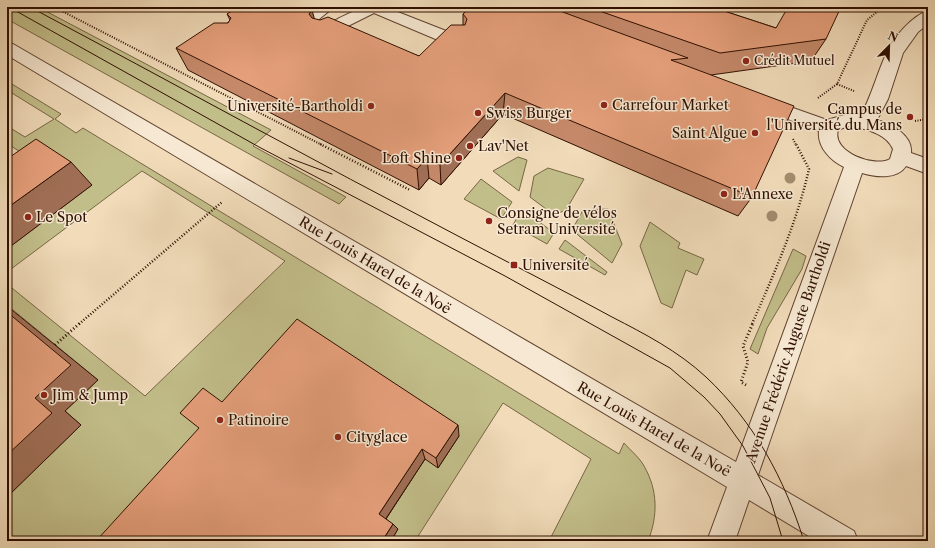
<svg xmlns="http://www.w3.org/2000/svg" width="935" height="548" viewBox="0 0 935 548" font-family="'Libre Caslon Text',serif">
  <rect width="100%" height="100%" fill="#f1dbb9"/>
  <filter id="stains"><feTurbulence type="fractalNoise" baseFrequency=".005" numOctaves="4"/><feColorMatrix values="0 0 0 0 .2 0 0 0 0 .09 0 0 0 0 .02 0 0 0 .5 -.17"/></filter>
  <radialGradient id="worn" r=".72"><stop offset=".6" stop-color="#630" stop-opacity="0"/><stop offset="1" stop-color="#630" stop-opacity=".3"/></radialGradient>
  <path fill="#c2be8a" stroke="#786645" d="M7,7H38L271,130L253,146L346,197L339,204L7,19Z
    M7,81L61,114L55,119L76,133L83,128L619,454L624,443C630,450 640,458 644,466C658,490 658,516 648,541H549L591,459L503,403L415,541H391L398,529L385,520L425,459L458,436L201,425L128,541H7V497L81,425L65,411L98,380L7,305V284L145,396L285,261L142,171L7,272V249L92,185L48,170L8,144L7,126L25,137L54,119L7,90Z
    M518,157L527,160L519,191L493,171Z
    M548,168L584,179L566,210L554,215L530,197L534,176Z
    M481,179L512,202L501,219L464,199Z
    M522,209L554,233L547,244L513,225Z
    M608,209L622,244L612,263L572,230L583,210Z
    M650,222L680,243L678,248L704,259L697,275L686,270L672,308L661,303L640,246Z
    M565,240L607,272L605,275L559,249Z
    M793,249L806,256L802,269L767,328L758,354L750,349Z"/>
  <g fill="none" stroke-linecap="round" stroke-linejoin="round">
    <defs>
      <path id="minor" d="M316,7H334L308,28H296L294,25L296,22Z
        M363,7H385L464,38L466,42L464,46L458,47L452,46L374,13L344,28L331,39L325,41L319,39L317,36C327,21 347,15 363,7Z
        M928,11V24L918,32L903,53L888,99L877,120C891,124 913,135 911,153L928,159V174L906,166C897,180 875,177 862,173L758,475L854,531L858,541H817L749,500L735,541H707L727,487L7,55V43L13,44L736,462L844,167C831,161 817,147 819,131L756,107L753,103L756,99L762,97L827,120L848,114L861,115C872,95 877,73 887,52C893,38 913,15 928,11ZM848,126C864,128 886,133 893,149L890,159C875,168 831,152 838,130Z"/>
    </defs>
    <use href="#minor" stroke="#60422e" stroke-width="2"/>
    <path stroke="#2f0f00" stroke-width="2" stroke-dasharray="1 1.5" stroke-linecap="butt" d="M54,7L322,145
      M837,84L854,91
      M818,98L837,84L867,20L883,7
      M915,121L928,119
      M793,139L796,145"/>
    <path stroke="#2f0f00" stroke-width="2.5" stroke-dasharray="1 2" stroke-linecap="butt" d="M320,144L410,190
      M79,324L222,202
      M752,324C774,274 797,222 809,169L796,144"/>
    <path stroke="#2f0f00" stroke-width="3" stroke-dasharray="1 2.5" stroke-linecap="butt" d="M55,345L80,323
      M746,385L741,382L748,362L743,346L753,323"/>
    <use href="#minor" fill="#f6e8d2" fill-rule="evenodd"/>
    <path stroke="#2f0f00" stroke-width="1" d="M30,7C173,83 314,161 458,236C509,263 561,289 612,317C645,334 678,351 706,377C754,422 784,478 804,541
      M16,11L259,147L505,276L670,368L704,397L720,414L743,446L770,498L783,541
      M289,158L332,174"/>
  </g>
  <g fill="#a28c6e">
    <circle cx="790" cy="178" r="5.5"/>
    <circle cx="772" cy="216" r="5.5"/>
  </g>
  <path fill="#c5896a" stroke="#2f0f00" d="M290,7L314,19L419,56L463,25V14L471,7H731L727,12L776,28L826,39L811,61L711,75L752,197L738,216L503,114L441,185L429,178L419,190L188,70L176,48L228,23L230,20L227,14Z
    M222,402L459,436L438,468L425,459L386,519L398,529L199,428Z"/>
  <path fill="#a06f56" stroke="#2f0f00" d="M726,7H731L714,33L724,11Z
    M312,10L318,32L309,14Z
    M505,93L503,114L441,185L440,165Z
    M427,158L429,178L419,190L417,169Z
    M71,162L92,185L7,249V208Z
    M7,306L98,380L65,411L81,425L7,497V455L35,398L7,312Z
    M458,425L459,436L438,468L436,458Z
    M422,449L425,459L385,520L379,514Z
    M393,524L398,529L391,541H382Z"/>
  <path fill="#e59f7b" stroke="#2f0f00" d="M238,7H304L312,10L309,14L312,18L320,20L328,17L419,56L451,25H465L467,19L463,14L471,7H549L688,58L671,60L794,106L752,197L505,93L440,165L427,158L417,169L176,48L214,23H228L231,18L227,14Z
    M588,7H726L724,11L776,28L788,7H841L826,39L720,53Z
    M36,139L71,162L7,208V159Z
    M7,312L71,365L35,398L52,413L7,455Z
    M297,319L458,425L436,458L422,449L379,514L393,524L382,541H96L199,428L180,413L203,388L222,402Z"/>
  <g fill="#8f2418" stroke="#f6e8d2" stroke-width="1.5">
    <circle cx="746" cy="61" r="4"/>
    <circle cx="604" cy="105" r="4"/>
    <circle cx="371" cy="106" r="4"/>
    <circle cx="478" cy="113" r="4"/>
    <circle cx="910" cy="117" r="4"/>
    <circle cx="755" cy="133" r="4"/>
    <circle cx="470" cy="146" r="4"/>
    <circle cx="459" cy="158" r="4"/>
    <circle cx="724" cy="194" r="4"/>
    <circle cx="28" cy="217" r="4"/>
    <circle cx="489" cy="221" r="4"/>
    <rect x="510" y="261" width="8" height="8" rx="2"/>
    <circle cx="44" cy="395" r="4"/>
    <circle cx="220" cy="420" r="4"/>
    <circle cx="338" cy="437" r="4"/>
  </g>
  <g text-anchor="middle" stroke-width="3" stroke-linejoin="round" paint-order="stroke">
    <g font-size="12" fill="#2f0f00" stroke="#f6e8d2" text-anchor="start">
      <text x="754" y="65">Crédit Mutuel</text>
    </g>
    <g font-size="14" fill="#2f0f00" stroke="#f6e8d2" text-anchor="start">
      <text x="612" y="110">Carrefour Market</text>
      <text x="363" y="111" text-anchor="end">Université-Bartholdi</text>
      <text x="902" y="114" text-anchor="end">Campus de<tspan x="902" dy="16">l'Université du Mans</tspan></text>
      <text x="486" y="118">Swiss Burger</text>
      <text x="747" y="138" text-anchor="end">Saint Algue</text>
      <text x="478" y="151">Lav'Net</text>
      <text x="451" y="163" text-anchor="end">Loft Shine</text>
      <text x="732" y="199">L'Annexe</text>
      <text x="497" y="218">Consigne de vélos<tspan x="497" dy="16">Setram Université</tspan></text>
      <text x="36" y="222">Le Spot</text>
      <text x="522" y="270">Université</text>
      <text x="52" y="400">Jim &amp; Jump</text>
      <text x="228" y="425">Patinoire</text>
      <text x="346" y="442">Cityglace</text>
    </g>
    <g font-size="14" fill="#2f0f00" stroke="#f6e8d2">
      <text transform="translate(375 265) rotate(31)" y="5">Rue Louis Harel de la Noë</text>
      <text transform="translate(788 352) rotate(-71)" y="5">Avenue Frédéric Auguste Bartholdi</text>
      <text transform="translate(654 429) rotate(30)" y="5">Rue Louis Harel de la Noë</text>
    </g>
  </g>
  <rect width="935" height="548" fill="none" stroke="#f1dbb9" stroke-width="24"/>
  <rect x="8" y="8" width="919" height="532" fill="none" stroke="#2f0f00" stroke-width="2"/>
  <rect x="12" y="12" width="911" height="524" fill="none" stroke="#2f0f00"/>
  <g transform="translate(889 46) rotate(23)" stroke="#f6e8d2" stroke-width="3" paint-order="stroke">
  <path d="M0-3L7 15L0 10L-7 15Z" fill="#2f0f00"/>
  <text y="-6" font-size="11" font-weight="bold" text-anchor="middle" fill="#2f0f00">N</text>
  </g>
  <rect width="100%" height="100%" filter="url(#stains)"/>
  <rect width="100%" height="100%" fill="url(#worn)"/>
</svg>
